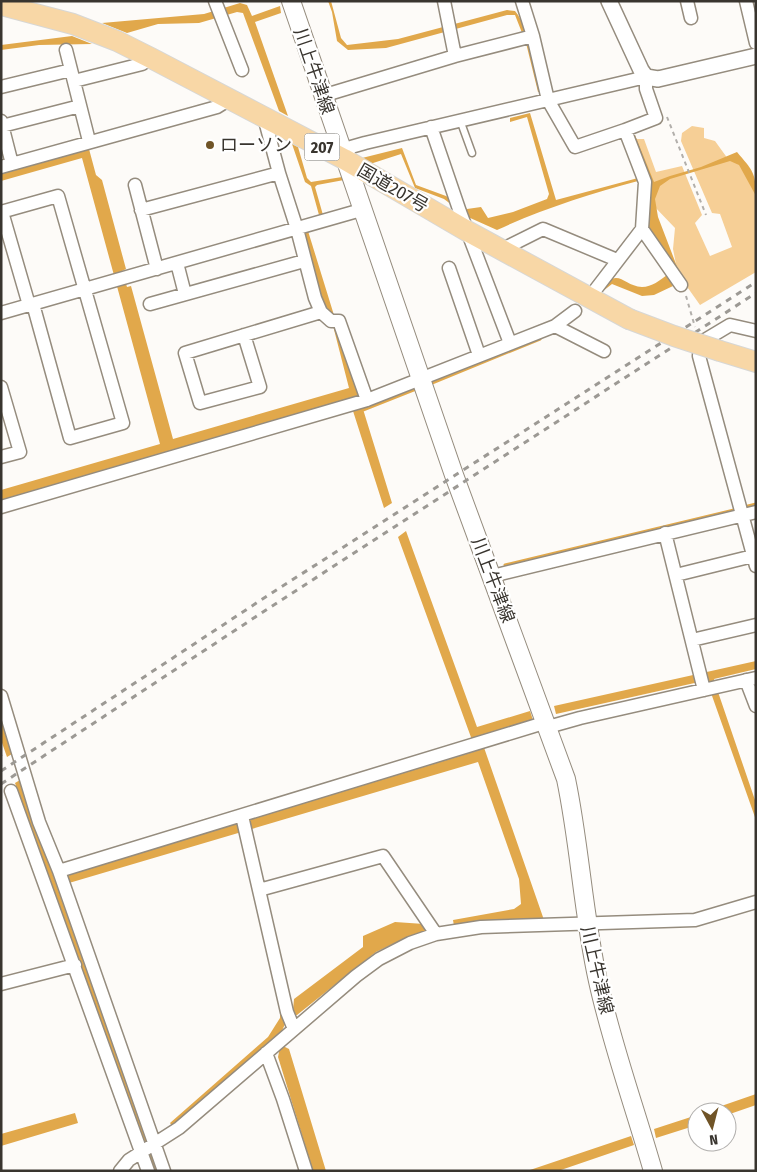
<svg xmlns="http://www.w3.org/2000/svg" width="757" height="1172" viewBox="0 0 757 1172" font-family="'Fira Sans Condensed','Noto Sans JP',sans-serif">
  <rect width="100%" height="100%" fill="#fdfbf8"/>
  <path fill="#f6cf96" d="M692,126L704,128V138L715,141L728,159L742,164L756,190V272L700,305L678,274L673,249L675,228L653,205L635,139H644L656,172L682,166L702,215L695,223L710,256L732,247L720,214L712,213L681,141L682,133Z"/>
  <path fill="#e1a84b" d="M328,1H331L341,38L347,45L398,39L507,10L515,11C530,29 535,69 539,92H538L526,43L515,15H507L386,48L348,50L337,41L332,12Z
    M240,3L247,5L252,16L280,6L281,13L255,22L288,116L279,111L243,13L237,12L199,23L158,24L127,33L102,23L204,14Z
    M72,36L92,44L39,45L1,50V45Z
    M530,113L556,200L638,178V181C590,194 542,209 497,230L468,217L444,199L415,188L401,154L370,164L362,158L402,148L416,185L446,196L467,209L481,207L488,218L513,212L547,199L549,194L527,117L510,122V118Z
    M632,135H635L654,182L670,176L701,167L737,152C752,170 756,172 756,196L739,165L730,161L670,179L660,186L655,199L658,217L681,277L649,229Z
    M292,144L298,147L307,178L311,182L342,177L344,180L317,185L315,187L323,215L308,231L392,503L384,508L353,411L357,409L354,398L1,500V490L160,444L82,158L1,181V174L89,149L96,175L102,180L126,269L122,271L127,287L131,286L173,439L349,388L330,314L319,297L303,232L319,215L311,186L305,182Z
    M667,275L673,286L654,295L642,296L612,284L603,291L601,289C618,266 623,286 642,287C652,287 660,280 667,275Z
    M406,531L477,727L530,711L533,720L480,736L544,920L454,926L453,920L514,909L521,904L519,879L478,762L69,883L67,875L476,751L398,537Z
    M756,661V669L714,679L718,692L756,803V820L711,693L708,680L556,714L554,706Z
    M1,716L12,754L7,757L1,740Z
    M20,780L35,824L157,1171H152L15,783Z
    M395,922L424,924L426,931L403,939L376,952L297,1015H293L285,1024L281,1033L285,1047L289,1049L326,1171H313L278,1057L279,1052L275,1039L172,1126L170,1123L268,1037L280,1018V1005L293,1010L294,999L363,947V936Z
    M756,1094V1105L727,1115V1112H704Z
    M75,1113L78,1123L1,1146V1134Z
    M697,1115V1125L656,1138L654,1129Z
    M631,1136L634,1145L558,1171H527Z"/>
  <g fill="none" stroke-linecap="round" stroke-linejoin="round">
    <path stroke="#e1a84b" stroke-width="3" d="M432,383L540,339
      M363,410L416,389
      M744,507L756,504
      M505,565L738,509"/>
    <defs>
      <path id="service" d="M460,120L472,153"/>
      <path id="minor" d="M215,1L242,70
        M444,1L455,56
        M522,1L533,36L548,100L575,147L625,130
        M687,1L691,18
        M746,1L756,43
        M66,50L89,141
        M74,81L142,64L151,58
        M1,87L71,70
        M322,96L455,56L533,36
        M264,117L279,173L297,229L315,298L321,312L331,321H339L367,400
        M1,121L12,164
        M2,126L80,106
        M431,127L460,212L510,343
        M344,159L351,147L365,143L646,77V89L656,118L625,130L645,182L642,229L596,289
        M1,167L217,107L230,99
        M135,185L157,269
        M141,210L279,173
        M1,212L58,196L123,423L70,438L33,304
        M2,212L29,305
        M642,229L681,285
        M501,250L543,229L617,260
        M177,263L185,294
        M449,268L479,355
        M150,304L304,261
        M1,313L361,210
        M555,326L604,351
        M756,331L730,325L700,343L699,356L756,566
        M244,335L260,387L200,403L185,353L321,312
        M1,387L20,452L1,457
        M1,507L367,400L555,326L575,311
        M665,533L704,690
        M676,575L753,556
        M492,576L756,512
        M692,640L756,625
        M746,680L756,706
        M1,696L39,822L59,871L164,1171
        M548,727L580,718L756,678
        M11,791L148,1171
        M242,816L287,1012L294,1029
        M59,871L547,722
        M259,890L383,856L436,934
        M1,984L75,965
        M266,1053L283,1099L306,1171
        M120,1171L129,1160L179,1128L356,976L379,959L410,943L436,934L481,927L695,920L756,902"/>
      <path id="tertiary" d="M609,1L641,70L646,77L658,79L756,56"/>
      <path id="secondary" d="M291,1L454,475L566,779C580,846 583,914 598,981C612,1045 635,1108 653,1171"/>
      <path id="trunk" d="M1,5L73,24L117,41L151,58L344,159L467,231L629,319
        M720,351L756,362"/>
    </defs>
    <use href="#service" stroke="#958c7e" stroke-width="9"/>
    <use href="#minor" stroke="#958c7e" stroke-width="15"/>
    <use href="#tertiary" stroke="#958c7e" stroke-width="18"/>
    <use href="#secondary" stroke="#958c7e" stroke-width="20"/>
    <use href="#trunk" stroke="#d7d7d5" stroke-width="22"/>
    <path stroke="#b2afab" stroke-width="2" stroke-dasharray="4 4" stroke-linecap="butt" d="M667,117L706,215
      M686,296L695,327
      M1,755L2,756"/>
    <use href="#service" stroke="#fff" stroke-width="6"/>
    <use href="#minor" stroke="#fff" stroke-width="12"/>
    <use href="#tertiary" stroke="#fff" stroke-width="15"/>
    <use href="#secondary" stroke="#fff" stroke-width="18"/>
    <use href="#trunk" stroke="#f8d7a6" stroke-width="20"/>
    <path stroke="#9c9994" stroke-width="3" stroke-dasharray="6 6" stroke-linecap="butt" d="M1,771L261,600L756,282
      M1,784L266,610L756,293"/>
    <defs>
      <path id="trunk-bridge" d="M629,319L674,336L720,351"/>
    </defs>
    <use href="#trunk-bridge" stroke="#d7d7d5" stroke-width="22" stroke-linecap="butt"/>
    <use href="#trunk-bridge" stroke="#f8d7a6" stroke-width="20"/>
  </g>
  <circle fill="#705427" stroke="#fff" stroke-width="2" cx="210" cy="145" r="5"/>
  <g text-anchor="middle" stroke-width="4.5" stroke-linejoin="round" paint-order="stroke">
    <rect fill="#fff" stroke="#74726d" stroke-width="1" x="304.5" y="133.5" width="35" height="27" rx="4"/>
    <g font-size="16" font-weight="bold" fill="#39352f">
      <text x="322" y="153">207</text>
    </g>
    <g font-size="18" fill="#39352f" stroke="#fff">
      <text transform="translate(314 71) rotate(71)" y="6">川上牛津線</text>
      <text transform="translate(393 188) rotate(30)" y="6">国道207号</text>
      <text transform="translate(493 580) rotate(69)" y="6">川上牛津線</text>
      <text transform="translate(597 970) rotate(77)" y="6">川上牛津線</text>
    </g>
    <g font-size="18" fill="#39352f" stroke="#fff" text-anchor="start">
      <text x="220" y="151">ローソン</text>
    </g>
  </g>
  <rect width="757" height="1172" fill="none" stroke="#39352f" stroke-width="5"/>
  <g transform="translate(712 1127) rotate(173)"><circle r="24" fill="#ffffff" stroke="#b0aeac"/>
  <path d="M0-4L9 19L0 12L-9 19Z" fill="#705427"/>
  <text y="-8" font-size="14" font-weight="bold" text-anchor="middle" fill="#39352f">N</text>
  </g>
</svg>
